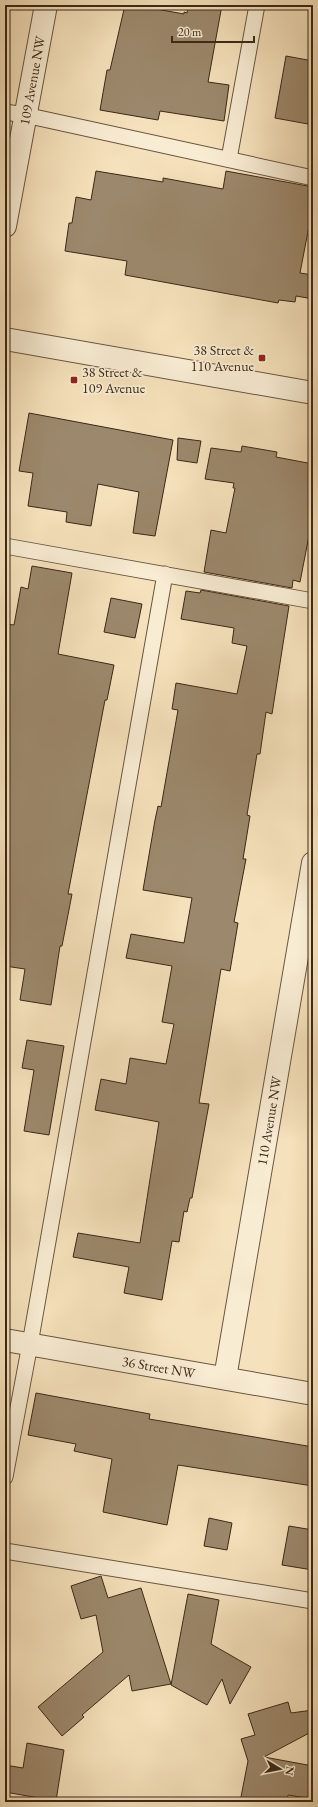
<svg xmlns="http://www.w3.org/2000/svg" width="318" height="1807" viewBox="0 0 318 1807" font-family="'EB Garamond',serif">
  <rect width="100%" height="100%" fill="#f5e1bb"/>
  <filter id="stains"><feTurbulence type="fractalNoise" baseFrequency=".005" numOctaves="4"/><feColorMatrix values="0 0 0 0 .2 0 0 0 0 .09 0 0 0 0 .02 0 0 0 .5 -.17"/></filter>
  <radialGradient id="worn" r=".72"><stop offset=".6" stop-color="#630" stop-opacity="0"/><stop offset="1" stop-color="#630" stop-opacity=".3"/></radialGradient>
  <path fill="#9c886c" stroke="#3b2817" d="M125,5H134L184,14V12L187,13L188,5H222L208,82L229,85L224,121L160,111L158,120L100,110L107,70H110Z
    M286,56L313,61V98L308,124L275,118Z
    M96,171L163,182V178L223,189L226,171L313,187V221H310L300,273L313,275V299L296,296L295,302L279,300L278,303L125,275L127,261L65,251L69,223H72L76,197L91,200Z
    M29,413L173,440L155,536L133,533L139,492L98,484L91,526L66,522L67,512L28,506L33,473L19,471Z
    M178,438L201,441L197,463L177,460Z
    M242,446L277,452L276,457L313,464V515L300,582L293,580L292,588L204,572L211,530L226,533L235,488H233L234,483L205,479L211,448L241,452Z
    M32,566L72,573L58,654L114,665L107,700H105L68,894H72L62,946H60L51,1005L20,1000L25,969L5,966V624L14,625L21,587L28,589Z
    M201,590L289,606L272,714L266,712L260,754H257L247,815L250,816L243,859H246L234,922L238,923L230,971L221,969L199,1103L209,1104L192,1198H190L187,1212L184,1211L179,1242L172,1241L162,1300L124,1293L129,1267L73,1257L78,1233L140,1243L159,1122L95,1110L101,1079L126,1084L130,1058L166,1064L174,1024L162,1022L172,966L126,958L131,934L184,943L192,898L143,890L155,820L158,806L161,807L178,710L172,709L176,683L237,694L247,646L232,643L234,628L181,619L186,591L200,593Z
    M111,598L142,604L135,638L104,632Z
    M27,1040L64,1046L49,1135L24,1131L34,1070L22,1068Z
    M36,1393L150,1414L149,1419L313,1447V1486L178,1465L167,1525L103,1512L112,1459L74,1451L76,1444L28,1435Z
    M209,1518L232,1523L227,1550L204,1546Z
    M289,1526L313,1530V1570L282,1565Z
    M101,1576L108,1598L141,1588L171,1684L132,1691L129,1675L82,1715L84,1717L62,1736L38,1707L103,1652L96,1615L81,1619L71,1586Z
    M188,1594L219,1600L211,1644L251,1667L230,1704L222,1679L207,1705L171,1685Z
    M288,1702L291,1713L313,1710V1731L264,1757L313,1766V1799L288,1795L287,1802H240L248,1761L241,1739L255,1735L248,1714Z
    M27,1743L64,1750L56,1801L5,1792V1765L23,1768Z"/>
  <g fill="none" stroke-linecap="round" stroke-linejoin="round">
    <defs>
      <path id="service" d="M5,112L25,115L313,178
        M229,159L257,5
        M5,546L313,601
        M5,1477L30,1344L165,574
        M5,1551L313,1601"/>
      <g id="minor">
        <path id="s1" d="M5,226L46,5"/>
        <path id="s2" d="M5,1340L313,1394"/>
        <path id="s3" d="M225,1378L313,863"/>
      </g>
      <path id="tertiary" d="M5,339L313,393"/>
    </defs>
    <use href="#service" stroke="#6a5640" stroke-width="17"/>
    <use href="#minor" stroke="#6a5640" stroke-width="24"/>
    <use href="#tertiary" stroke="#6a5640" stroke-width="24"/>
    <use href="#service" stroke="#f8ecd3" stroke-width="15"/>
    <use href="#minor" stroke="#f8ecd3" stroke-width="22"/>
    <use href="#tertiary" stroke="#f8ecd3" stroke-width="22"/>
  </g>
  <g fill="#8f2418" stroke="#f8ecd3" stroke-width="1.5">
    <rect x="258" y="354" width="8" height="8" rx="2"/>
    <rect x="70" y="376" width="8" height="8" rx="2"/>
  </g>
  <g text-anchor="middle" stroke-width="3.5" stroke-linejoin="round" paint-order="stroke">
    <g font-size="14" fill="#3b2817" stroke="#f8ecd3">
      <text dy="5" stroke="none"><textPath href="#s1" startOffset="148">109 Avenue NW</textPath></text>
      <text dy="5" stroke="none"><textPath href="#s3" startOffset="261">110 Avenue NW</textPath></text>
      <text dy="5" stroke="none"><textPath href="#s2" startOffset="156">36 Street NW</textPath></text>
    </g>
    <g font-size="14" fill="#3b2817" stroke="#f8ecd3" text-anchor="end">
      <text x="254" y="355">38 Street &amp;<tspan x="254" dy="16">110 Avenue</tspan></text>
      <text x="82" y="377" text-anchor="start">38 Street &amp;<tspan x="82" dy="16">109 Avenue</tspan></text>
    </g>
  </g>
  <rect width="318" height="1807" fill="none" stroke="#f5e1bb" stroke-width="20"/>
  <rect x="6" y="6" width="306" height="1795" fill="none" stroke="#3b2817" stroke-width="2"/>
  <rect x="10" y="10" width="298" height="1787" fill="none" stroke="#3b2817"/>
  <g transform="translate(280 1769) rotate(100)" stroke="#f8ecd3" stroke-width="3" paint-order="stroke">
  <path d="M0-3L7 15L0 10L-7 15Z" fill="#3b2817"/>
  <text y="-6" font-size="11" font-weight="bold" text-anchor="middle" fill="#3b2817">N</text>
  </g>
  <path d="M172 36v6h82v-6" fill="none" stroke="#3b2817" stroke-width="2"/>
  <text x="178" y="36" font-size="12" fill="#3b2817" stroke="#f8ecd3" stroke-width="3" paint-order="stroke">20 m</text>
  <rect width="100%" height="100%" filter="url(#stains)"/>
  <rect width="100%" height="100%" fill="url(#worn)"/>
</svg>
